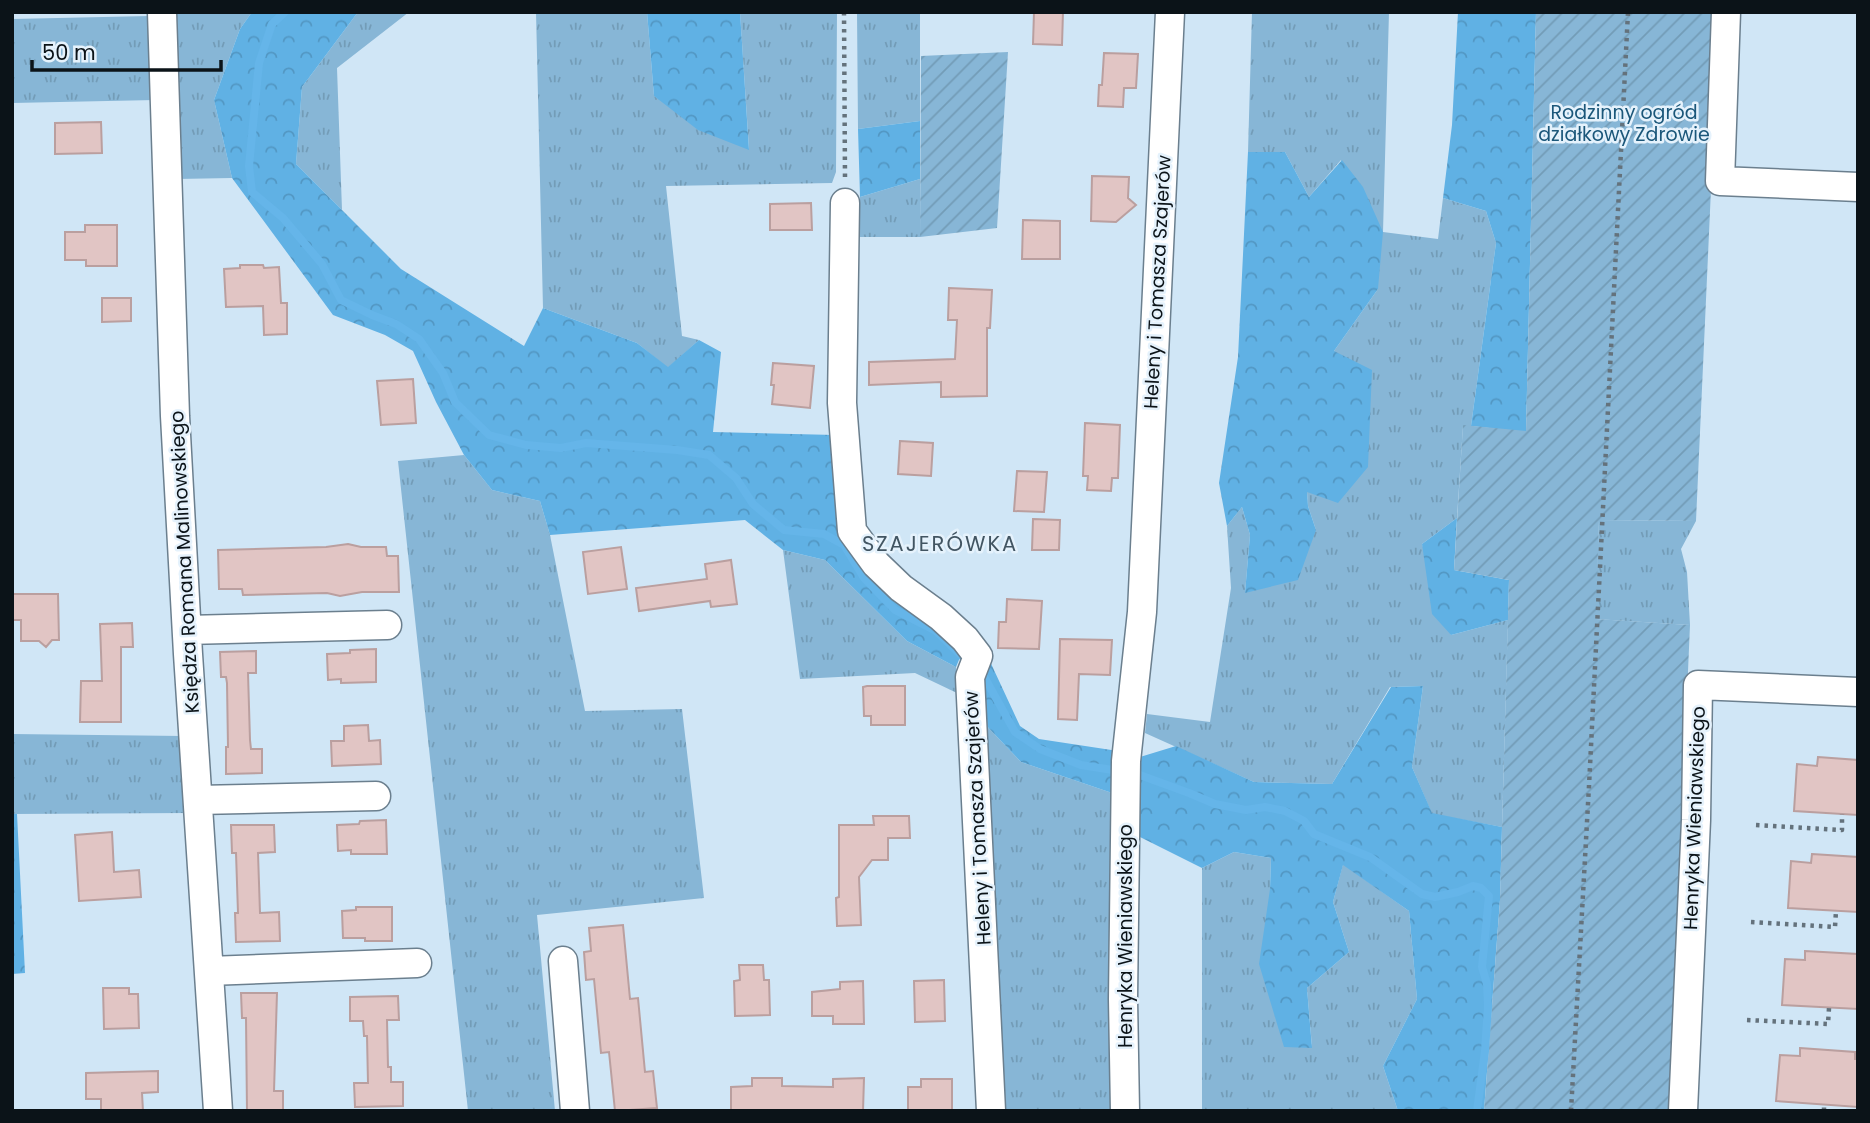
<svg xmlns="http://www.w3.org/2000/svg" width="1870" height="1123" viewBox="0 0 1870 1123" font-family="Poppins,sans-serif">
  <defs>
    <pattern id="grass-tufts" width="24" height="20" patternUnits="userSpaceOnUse" patternTransform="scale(1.75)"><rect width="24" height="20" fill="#87b6d6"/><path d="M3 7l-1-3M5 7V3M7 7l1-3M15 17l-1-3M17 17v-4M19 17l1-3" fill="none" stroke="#739cb7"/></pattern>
    <pattern id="forest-crowns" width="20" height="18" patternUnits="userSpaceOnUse" patternTransform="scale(1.75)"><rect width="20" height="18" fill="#60b1e4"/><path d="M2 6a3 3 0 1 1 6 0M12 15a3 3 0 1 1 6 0" fill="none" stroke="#5297c3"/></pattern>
    <pattern id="garden-furrows" width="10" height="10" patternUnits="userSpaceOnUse" patternTransform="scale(1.75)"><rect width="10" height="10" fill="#87b6d6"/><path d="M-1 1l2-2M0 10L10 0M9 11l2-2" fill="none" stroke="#739cb7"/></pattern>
  </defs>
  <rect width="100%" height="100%" fill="#d0e6f6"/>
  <path fill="url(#grass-tufts)" d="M171,12H252L240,29L214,100L232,178L177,179Z
    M358,12H409L337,68L342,210L296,164L302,87Z
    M536,12H647L654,96L749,149L740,12H837L836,172L832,183L666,186L682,336L699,340L668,368L637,343L543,308Z
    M857,12H920V121L858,129Z
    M1252,12H1389L1383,232L1438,239L1443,198L1486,211L1496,243L1471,426H1463L1457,518L1422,544L1451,635L1508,620L1502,827L1432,814L1412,767L1423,686L1390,687L1332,784L1254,782L1145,733L1147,714L1210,722L1231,588L1227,526L1242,507L1250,535L1245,593L1316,530L1308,506L1307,492L1334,351L1378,289L1341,160L1309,197L1285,152H1248Z
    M149,16L155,100L12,103V19Z
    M920,179V237H854L860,197Z
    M464,455L492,490L540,501L550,535L585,711L682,709L704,898L537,915L555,1111H468L398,461Z
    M1599,520L1696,521L1681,549L1687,572L1690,625L1595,619Z
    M783,550L825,560L907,641L956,667L957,693L915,673L800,679Z
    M980,719L1021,762L1115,794L1113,1111H1001Z
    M12,734L183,736L190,813L12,814Z
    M1234,852L1271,858L1270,889L1312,1047L1307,988L1349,952L1333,902L1343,864L1409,911L1417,999L1383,1066L1398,1111H1202V868Z"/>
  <path fill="url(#forest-crowns)" d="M252,12H358L302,87L296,164L401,269L524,346L543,308L637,343L668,367L699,340L721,352L713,432L835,435L840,511L963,650L956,667L907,641L825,560L783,550L745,520L550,535L540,501L492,490L464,455L436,402L413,351L385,335L333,315L232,178L214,100L240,29Z
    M647,12H740L749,150L698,130L654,96Z
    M1458,12H1536L1526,432L1471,426L1496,243L1486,211L1443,198L1452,125Z
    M920,121V179L860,197L858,129Z
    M1248,152H1285L1309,197L1342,160L1363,187L1383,232L1378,289L1334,351L1372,370L1368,467L1338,503L1307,492L1308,506L1316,530L1298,580L1245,593L1250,535L1242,507L1227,526L1219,483L1238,357Z
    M1457,518L1454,570L1509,580L1508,620L1451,635L1432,614L1422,544Z
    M987,655L1020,726L1039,739L1118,751L1115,794L1021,762L980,719L978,690Z
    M1423,686L1412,767L1432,813L1502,827L1500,900L1484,1111H1398L1383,1066L1417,999L1409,911L1343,865L1333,902L1349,952L1307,988L1312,1048L1284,1047L1259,964L1270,889L1271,858L1234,852L1202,868L1136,835L1140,757L1176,746L1254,782L1332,784L1391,687Z
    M12,814H17L25,973L12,974Z"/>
  <path fill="url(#garden-furrows)" d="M1536,12H1719L1696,521L1599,520L1596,619L1690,625L1669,1111H1484L1500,900L1509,580L1454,570L1463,425L1526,431Z
    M1008,52L997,228L920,237L921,56Z"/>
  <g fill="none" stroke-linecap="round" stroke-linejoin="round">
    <path stroke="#65b5e9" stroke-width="8" d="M285,12L272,24L259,63L249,166L252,192L283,218L322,264L341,300L372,315L396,324L419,339L443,373L455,402L489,435L526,445L561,448L586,443L677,450L709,455L736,478L753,504L784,530L824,534L844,545L864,578L895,610L936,631L963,657
      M982,673L1015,732L1040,749L1081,765L1119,771
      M1137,774L1189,793L1215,804L1246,810L1265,807L1285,811L1304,821L1314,834L1370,857L1422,894L1435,897L1458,892L1473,886L1481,888L1489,896L1482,967L1487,984L1488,1006L1485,1051L1477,1111"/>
  </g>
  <path fill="#e1c5c4" stroke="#ba9f9f" stroke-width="2" d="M1034,12H1063L1062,45L1033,44Z
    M1104,53L1138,54L1136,88H1124L1123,107L1098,106L1099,85H1102Z
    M101,122L102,153L55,154V123Z
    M1092,176L1129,177L1128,198L1136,205L1116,222L1091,221Z
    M811,203L812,230H770V204Z
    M1023,220L1060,221V259H1022Z
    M85,225H117V266H86V260H65V232H85Z
    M240,265H263L264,268L279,267L281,303H287V334L264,335L263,306L226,307L224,269L240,268Z
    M949,288L992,290L990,328H987V396L941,397V382L869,385V362L955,359L957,320H948Z
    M102,298H131V321L102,322Z
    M773,363L814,366L810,408L772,404L774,385H771Z
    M413,379L416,423L381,425L377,381Z
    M1085,423L1120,425L1118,478H1112L1111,491L1087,490L1088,476H1083Z
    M900,441L933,443L931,476L898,474Z
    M1017,471L1047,472L1044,512L1014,511Z
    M1033,519L1060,520L1059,550H1032Z
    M348,544L361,547H386L387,556H398L399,592H362L340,596L327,593L243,595L242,589H219L218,550L326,547Z
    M621,547L627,589L588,594L583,552Z
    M731,560L737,604L711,607L710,601L639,611L636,588L707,579L705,564Z
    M12,594H58L59,640H52L46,647L39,641H21V620H12Z
    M1007,599L1042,601L1039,649L998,648L999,622H1006Z
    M132,623L133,647H121V722H80L81,681H102L100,624Z
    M1060,639L1112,640L1110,675L1079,674L1077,720L1058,719Z
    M376,649V682L341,683V679L328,680L327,654L350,653V650Z
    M256,651V673H248L250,740L251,749H262V773L226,774V747H228L227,683L226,677H221L220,652Z
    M867,686H905V725H871V716H864L863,687Z
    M368,725L369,741L380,740L381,764L332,766L331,741H344V726Z
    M1818,757L1858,760V815L1794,811L1797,764L1817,766Z
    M873,816H909L910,838H888V860H872L859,877L861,925L837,926L836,898L839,897V825H874Z
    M386,820L387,854H351V850L338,851L337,825L359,824L360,821Z
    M231,825H274L275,852L258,853L260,913L279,912L280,941L236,942L235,913H238L236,853H232Z
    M112,832L114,872L139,870L141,897L79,901L75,835Z
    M1812,854L1858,857V912L1788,908L1791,861L1811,863Z
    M356,907H392V941H365V938H343L342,911L356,910Z
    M623,925L630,999L638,998L645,1072L653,1071L657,1108L615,1111L609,1052L601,1053L594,979L586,980L584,952L591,951L589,928Z
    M1805,951L1858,954V1009L1782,1005L1785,959L1805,960Z
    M739,965H763L764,980H769L770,1015L735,1016L734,981L740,980Z
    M944,980L945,1021L915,1022L914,981Z
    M863,981L864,1024H833V1016H812V992L840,989V982Z
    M103,988H129V994H138L139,1028L104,1029Z
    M241,993H277L274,1091H283V1111H247L246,1018H242Z
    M398,996L399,1020H387L388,1067H391V1082H403V1106L355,1107L354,1083H368L367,1036H364L363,1021H350V997Z
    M1800,1048L1855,1052V1059H1858V1107L1776,1101L1780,1055L1800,1056Z
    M158,1071V1092L142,1093L143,1111H101V1099H86V1073Z
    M752,1078H782V1086L833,1087V1079L864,1078L863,1111H731V1087L752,1086Z
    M921,1079H952V1111H908V1087H921Z"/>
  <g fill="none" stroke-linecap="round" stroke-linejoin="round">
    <defs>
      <path id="minor" d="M162,12L175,416L188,654L218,1111
        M1726,12L1720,181L1858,187
        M845,203L842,403L852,531L876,564L901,588L941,617L965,639L978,656L970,677L991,1111
        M187,630L387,625
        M198,800L376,796
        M563,961L575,1111
        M209,971L417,963
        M1125,1111L1123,999L1126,761L1142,612L1170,12
        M1683,1111L1696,820L1698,685L1858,692"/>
    </defs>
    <use href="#minor" stroke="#6b7f8e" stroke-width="31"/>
    <path stroke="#64727c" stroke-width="4.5" stroke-dasharray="3.5 5" stroke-linecap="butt" d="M844,12L845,178
      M1756,825L1842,830V814
      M1751,922L1835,927L1836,911
      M1747,1020L1828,1024L1829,1008
      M1571,1111L1589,786L1628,12
      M1824,1111V1105"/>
    <use href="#minor" stroke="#fff" stroke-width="28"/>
  </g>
  <g text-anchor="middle" stroke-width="5" stroke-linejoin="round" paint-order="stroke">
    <g font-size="19" fill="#1b577a" stroke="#e5f2fc">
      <text x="1624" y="119">Rodzinny ogród<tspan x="1624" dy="22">działkowy Zdrowie</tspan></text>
    </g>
    <g font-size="19" fill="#0b1318" stroke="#e5f2fc">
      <text transform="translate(1157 282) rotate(-87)" y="7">Heleny i Tomasza Szajerów</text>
      <text transform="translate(184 562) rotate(-93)" y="7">Księdza Romana Malinowskiego</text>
      <text transform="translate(977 818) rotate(-93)" y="7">Heleny i Tomasza Szajerów</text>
      <text transform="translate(1694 818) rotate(-88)" y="7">Henryka Wieniawskiego</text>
      <text transform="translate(1125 936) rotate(-90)" y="7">Henryka Wieniawskiego</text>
    </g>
    <g font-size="21" letter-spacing="2" fill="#425562" stroke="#e5f2fc">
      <text x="940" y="551">SZAJERÓWKA</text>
    </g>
  </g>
  <rect width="1870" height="1123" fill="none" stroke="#0b1318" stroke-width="28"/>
  <path d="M32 60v10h189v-10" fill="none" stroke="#0b1318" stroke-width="3.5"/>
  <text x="42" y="60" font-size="21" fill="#0b1318" stroke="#e5f2fc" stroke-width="5" paint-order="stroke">50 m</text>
</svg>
